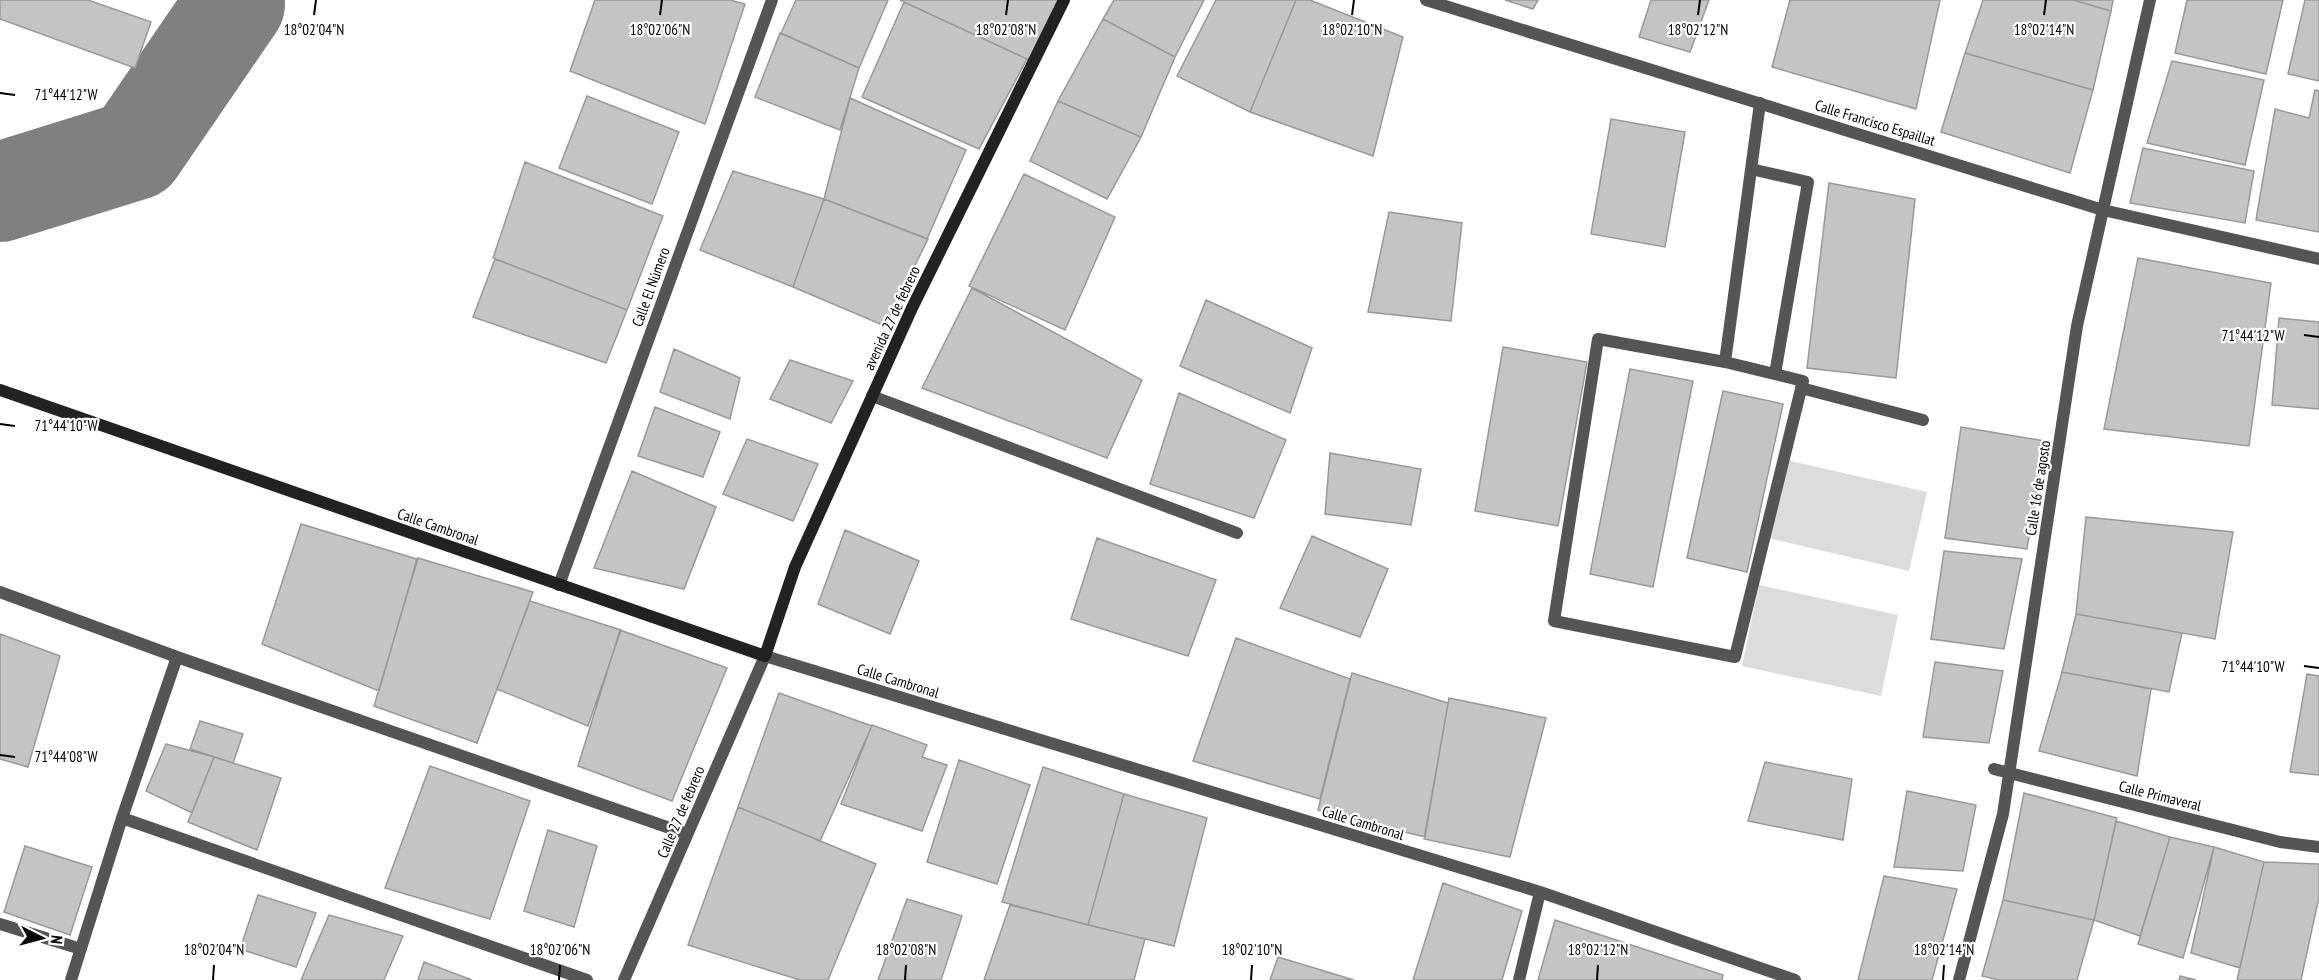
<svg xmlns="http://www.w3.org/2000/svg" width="2319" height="980" viewBox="0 0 2319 980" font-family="'PT Sans Narrow',sans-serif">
  <rect width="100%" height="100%" fill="#fff"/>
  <path fill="#dcdcdc" d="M1782,459L1927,492L1909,571L1764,537Z
    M1759,585L1898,615L1881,696L1742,666Z"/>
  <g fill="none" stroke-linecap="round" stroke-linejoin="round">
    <path stroke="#808080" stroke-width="100" d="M0,192L135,150L235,4"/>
  </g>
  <path fill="#c4c4c4" stroke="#999" stroke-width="1.5" d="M0,0H88L151,22L135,68L0,19Z
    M595,0H730L745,4L705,124L570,71Z
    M796,0H888L859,68L781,33Z
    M900,0H1060L1029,60Z
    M1114,0H1204L1175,57L1103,19Z
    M1216,0H1296L1250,112L1177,76Z
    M1296,0H1310L1403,37L1373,156L1250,112Z
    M1505,0H1538L1533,9Z
    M1651,0H1709L1690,52L1639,37Z
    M1790,0H1940L1916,109L1772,67Z
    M1983,0H2073L2111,11L2093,90L1965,53Z
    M2073,0H2113L2111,11Z
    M2187,0H2283L2266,74L2175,53Z
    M2305,0H2319V81L2288,74Z
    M904,2L1027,59L979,149L862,97Z
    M1103,19L1175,57L1141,137L1058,101Z
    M780,33L859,68L840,130L755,97Z
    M1965,53L2093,90L2070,173L1941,132Z
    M2172,61L2264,80L2245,165L2147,143Z
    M2315,90L2319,91V232L2256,220L2275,109L2309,118Z
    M587,96L679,132L652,204L559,168Z
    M850,98L966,150L927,239L824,199Z
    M1058,101L1141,137L1107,199L1030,161Z
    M1611,119L1685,132L1665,247L1591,234Z
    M2143,148L2254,171L2245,223L2130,203Z
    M525,162L663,216L627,310L493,258Z
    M733,171L824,199L793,287L700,250Z
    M1024,174L1115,217L1065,330L969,286Z
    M1829,183L1915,199L1896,378L1807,368Z
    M824,199L928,239L885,326L793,287Z
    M1389,212L1462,223L1451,321L1368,312Z
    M2138,258L2271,283L2249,446L2104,429Z
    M495,259L627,310L606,363L473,317Z
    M972,288L1142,380L1107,458L922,388Z
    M1206,300L1312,348L1290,413L1180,366Z
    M2279,318L2319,322V409L2272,405Z
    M1503,347L1587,362L1558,526L1475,511Z
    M674,349L740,378L730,419L660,392Z
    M790,360L853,381L831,423L770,399Z
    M1630,369L1693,381L1653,587L1590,574Z
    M1723,391L1783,404L1747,572L1687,558Z
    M1179,393L1286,440L1254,518L1150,484Z
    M655,407L720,432L703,477L638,456Z
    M1961,427L2045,441L2027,549L1945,538Z
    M747,439L818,464L793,521L723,494Z
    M1330,453L1421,469L1411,525L1325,514Z
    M632,471L716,507L684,589L594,568Z
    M2086,517L2233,532L2215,639L2076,614Z
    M301,524L417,559L379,691L262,644Z
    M845,530L919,561L890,634L818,604Z
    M1312,536L1388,569L1360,637L1280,608Z
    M1097,538L1216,580L1188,656L1071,619Z
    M1944,551L2022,559L2004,649L1931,639Z
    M418,558L533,592L477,743L374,706Z
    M530,601L621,630L588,726L497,689Z
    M2076,614L2182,633L2169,692L2062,672Z
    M620,630L727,668L672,801L578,766Z
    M0,634L60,656L28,767L0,759Z
    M1236,638L1350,679L1320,799L1193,761Z
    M1935,662L2003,671L1989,743L1923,737Z
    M2062,672L2151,689L2137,776L2039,751Z
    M1352,673L1448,703L1425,837L1318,810Z
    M2307,674L2319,676V775L2290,772Z
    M779,693L872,726L820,841L738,807Z
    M1449,698L1546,718L1510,857L1424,839Z
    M200,721L243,734L233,763L190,749Z
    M872,725L927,745L922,757L947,765L922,831L841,804Z
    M166,744L214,757L192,813L146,791Z
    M214,757L281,778L257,850L188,822Z
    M959,760L1030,785L997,884L927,862Z
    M1765,762L1852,779L1843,840L1748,821Z
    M430,766L530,801L490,919L385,888Z
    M1043,767L1124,794L1088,925L1002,902Z
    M1907,791L1976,805L1963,871L1894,867Z
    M2024,793L2117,818L2094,920L2003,900Z
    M1124,794L1207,818L1174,946L1088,925Z
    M738,807L876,864L828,980H800L688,945Z
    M2116,821L2170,837L2140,936L2094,920Z
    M548,830L597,846L574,927L524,911Z
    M2170,837L2214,847L2183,958L2138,944Z
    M25,846L92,867L70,935L4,912Z
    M2214,847L2264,862L2240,968L2191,953Z
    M2264,862L2319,864V897L2301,980H2237Z
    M1884,876L1957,889L1932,980H1858Z
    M1443,883L1522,911L1502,980H1413Z
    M258,895L316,913L296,967L240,949Z
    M907,899L962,916L941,980H878Z
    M2003,900L2094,920L2077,980H1999L1982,976Z
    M1010,905L1145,939L1134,980H984Z
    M329,915L403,936L384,980H301Z
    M1555,920L1723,975L1722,980H1538Z
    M1278,957L1354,980H1270Z
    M424,962L472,980H418Z
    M2180,976L2196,980H2179Z"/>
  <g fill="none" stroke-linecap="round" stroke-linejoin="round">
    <path stroke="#555" stroke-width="12" d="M1751,169L1808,182L1775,374
      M1725,362L1598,339L1554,621L1735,657L1803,381L1725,362L1760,103
      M1801,388L1923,420"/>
    <path stroke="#555" stroke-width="12" d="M1426,0L2103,210L2319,259
      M872,396L1237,533
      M559,585L772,0
      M0,592L177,657L687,834
      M1994,769L2280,842L2319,847
      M122,818L587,980
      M0,924L81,949
      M71,980L122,818L177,657
      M624,980L765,656L1540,892L1795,980
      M1519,980L1540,892
      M1959,980L2003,814L2077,326L2150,0"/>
    <path stroke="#222" stroke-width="12" d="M0,390L765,656L795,567L912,308L1064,0"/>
  </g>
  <path fill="none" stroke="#000" stroke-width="2" d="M314,15L316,0M660,15L662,0M1006,15L1008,0M1352,15L1354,0M1698,15L1700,0M2044,15L2046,0M0,93L15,95M2304,335L2319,337M0,424L15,426M2304,666L2319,668M0,755L15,757M213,980L214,965M559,980L560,965M905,980L906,965M1251,980L1252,965M1597,980L1598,965M1943,980L1944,965"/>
  <g text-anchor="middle" stroke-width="4.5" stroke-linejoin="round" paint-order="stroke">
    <g font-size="15" fill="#000" stroke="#fff">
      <text transform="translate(1875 123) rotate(17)" y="5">Calle Francisco Espaillat</text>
      <text transform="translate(651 287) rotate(-70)" y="5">Calle El Número</text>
      <text transform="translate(892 318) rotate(-65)" y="5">avenida 27 de febrero</text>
      <text transform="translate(2038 488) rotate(-81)" y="5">Calle 16 de agosto</text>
      <text transform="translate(438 527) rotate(19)" y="5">Calle Cambronal</text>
      <text transform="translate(898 681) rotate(17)" y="5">Calle Cambronal</text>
      <text transform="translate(2160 796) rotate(14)" y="5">Calle Primaveral</text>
      <text transform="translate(681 812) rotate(-67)" y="5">Calle 27 de febrero</text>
      <text transform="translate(1363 823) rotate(17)" y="5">Calle Cambronal</text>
    </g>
  </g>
  <g font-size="15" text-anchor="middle" fill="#000" stroke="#fff" stroke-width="4.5" stroke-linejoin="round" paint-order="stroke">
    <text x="314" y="35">18°02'04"N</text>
    <text x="660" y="35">18°02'06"N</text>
    <text x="1006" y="35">18°02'08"N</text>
    <text x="1352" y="35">18°02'10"N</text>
    <text x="1698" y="35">18°02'12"N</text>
    <text x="2044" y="35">18°02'14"N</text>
    <text x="66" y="100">71°44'12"W</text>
    <text x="2253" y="341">71°44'12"W</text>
    <text x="66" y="431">71°44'10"W</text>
    <text x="2253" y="672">71°44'10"W</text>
    <text x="66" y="762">71°44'08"W</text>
    <text x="214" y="955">18°02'04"N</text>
    <text x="560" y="955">18°02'06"N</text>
    <text x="906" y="955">18°02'08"N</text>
    <text x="1252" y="955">18°02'10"N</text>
    <text x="1598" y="955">18°02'12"N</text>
    <text x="1944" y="955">18°02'14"N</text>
  </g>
  <g transform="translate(42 938) rotate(96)" stroke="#ffffff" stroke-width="4.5" paint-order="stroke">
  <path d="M0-4.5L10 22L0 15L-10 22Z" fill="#000000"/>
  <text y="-9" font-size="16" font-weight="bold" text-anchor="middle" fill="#000000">N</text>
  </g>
</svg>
